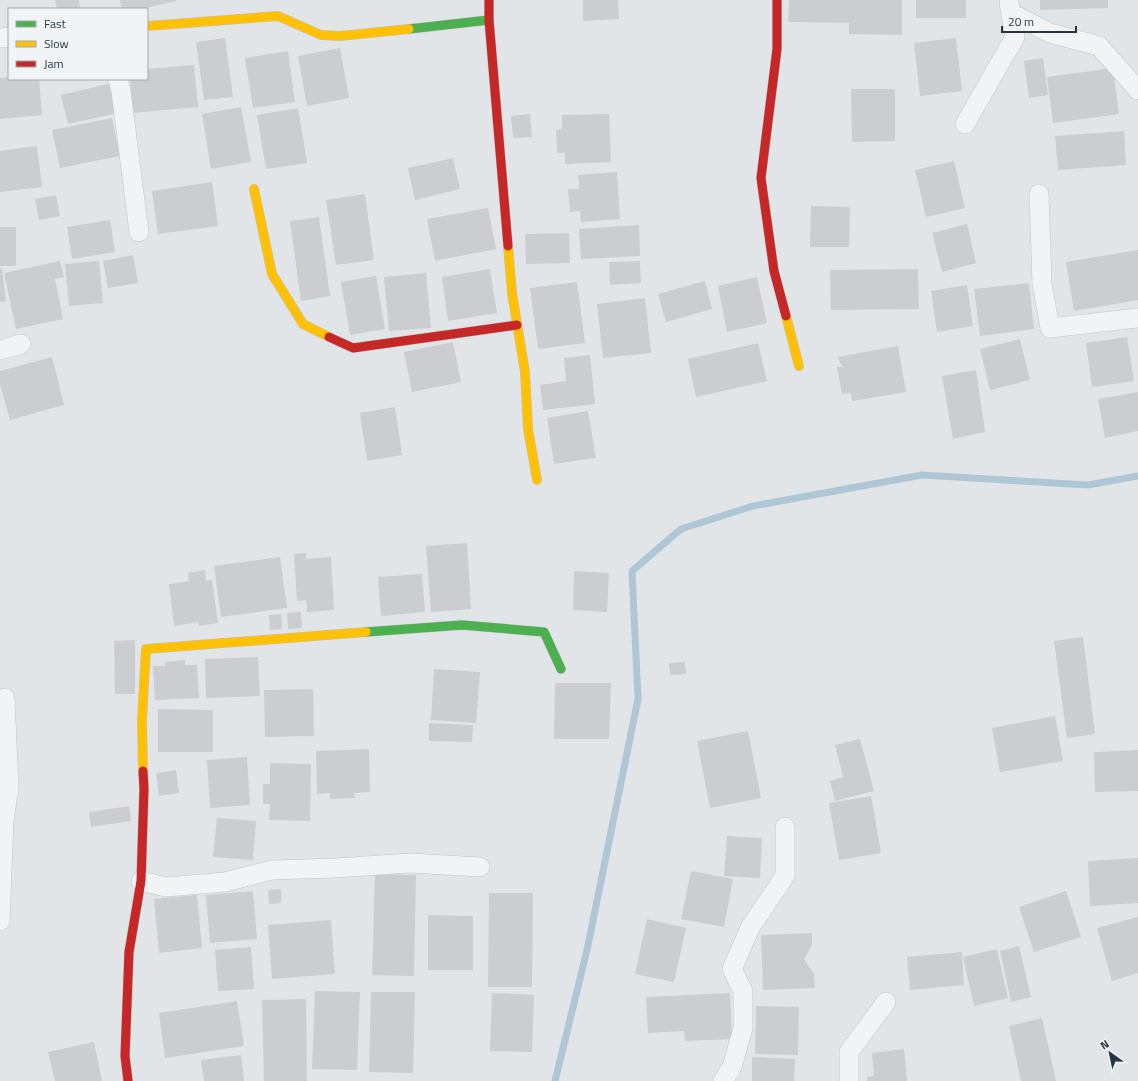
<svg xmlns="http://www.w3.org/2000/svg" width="1138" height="1081" viewBox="0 0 1138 1081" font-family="'Titillium Web',sans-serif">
  <rect width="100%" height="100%" fill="#e2e5e8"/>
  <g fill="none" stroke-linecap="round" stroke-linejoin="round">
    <path stroke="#aec6d5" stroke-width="7" d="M555,1081L587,950L638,699L632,571L681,529L753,506L922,475L1088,485L1138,476"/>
  </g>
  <path fill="#cbcdd0" d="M55,0H79L80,9H57Z
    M120,0H176V1L141,9H122Z
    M583,0H618L619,19L583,21Z
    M789,0H902V35L849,34V23L788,22Z
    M916,0H966V18H916Z
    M1040,0H1108V8L1040,10Z
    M225,38L233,97L204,100L196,42Z
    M956,38L962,91L920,96L914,43Z
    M340,48L349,98L307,106L298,56Z
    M288,51L295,102L253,108L245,58Z
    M1043,58L1048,95L1029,98L1024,61Z
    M194,65L198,107L133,113L130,79H147V69Z
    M1113,68L1119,114L1053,123L1047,77Z
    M9,77V79H39L42,115L0,119V78Z
    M112,83L118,113L68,124L61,95Z
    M851,89H895V141L852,142Z
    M241,107L251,162L211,169L202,114Z
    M298,108L307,163L266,169L257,115Z
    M530,114L532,137L513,138L511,116Z
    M609,114L611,162L565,164V153H557L556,130L562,129V115Z
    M112,118L120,156L60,168L52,130Z
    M1124,131L1126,165L1058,170L1055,136Z
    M37,146L42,187L0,192V151Z
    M453,158L460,189L415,200L408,168Z
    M954,161L965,208L926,217L915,170Z
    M617,172L620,219L581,222L580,211L570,212L568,189H579L578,175Z
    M212,182L218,226L158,234L152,191Z
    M365,194L374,260L336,265L326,200Z
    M56,195L60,216L39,220L35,199Z
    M811,206L850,207L849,247H810Z
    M488,208L496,249L435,261L427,219Z
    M319,217L330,296L301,301L290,221Z
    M110,220L115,252L72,259L67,227Z
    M967,224L976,263L942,272L932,233Z
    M639,225L640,256L581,259L579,229Z
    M0,227H16V266H0Z
    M569,233L570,263L526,264L525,234Z
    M1138,250V300L1074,311L1066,262Z
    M133,255L138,283L108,288L103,261Z
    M60,261L64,277L55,279L63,319L16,329L4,273Z
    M99,261L103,303L69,306L65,264Z
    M640,261L641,283L610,285L609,262Z
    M0,269H2L6,301L0,302Z
    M490,269L497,313L448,321L442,277Z
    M918,269L919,309L831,310L830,270Z
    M426,273L431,328L389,331L384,277Z
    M376,276L385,329L350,335L341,282Z
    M757,277L767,323L727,332L718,286Z
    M705,281L712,309L666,322L658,294Z
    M577,282L585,343L538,349L530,288Z
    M1029,283L1034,329L980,336L974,289Z
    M967,285L973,326L937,332L931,291Z
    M645,298L651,353L603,358L597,304Z
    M1127,337L1134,381L1092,387L1086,343Z
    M1020,339L1030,380L990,390L980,349Z
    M453,342L461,382L412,392L404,352Z
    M758,343L767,381L696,397L688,359Z
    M898,346L906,392L852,401L851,393L842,394L837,367H843L837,357Z
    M590,355L595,404L543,410L540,385L566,381L564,358Z
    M52,357L64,405L10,420L0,384V371Z
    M976,370L985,432L953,439L942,376Z
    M1138,392V431L1105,438L1098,399Z
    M395,407L402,455L367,461L360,413Z
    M588,411L596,458L554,464L547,418Z
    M467,543L471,609L431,612L426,546Z
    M306,553V559L331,557L334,610L307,612L306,600L297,601L294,554Z
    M280,557L287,608L221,617L214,566Z
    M205,570L206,581L212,580L218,623L199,626L198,622L174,626L169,584L189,581L188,573Z
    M574,571L609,573L607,612L573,610Z
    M422,574L425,612L381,616L378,577Z
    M301,612L302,628L288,629L287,613Z
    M281,614L282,629L270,630L269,615Z
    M1083,637L1095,734L1067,738L1054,641Z
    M135,640V694H115L114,641Z
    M258,657L260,696L206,698L205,659Z
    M185,660V665H197L199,698L155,700L153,666H165V662Z
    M685,662L686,674L670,675L669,663Z
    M434,669L480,672L476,723L431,720Z
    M555,683H611L609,739H554Z
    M313,689L314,736L265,737L264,690Z
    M158,709L213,710V752H158Z
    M1055,716L1063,761L1000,772L992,728Z
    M429,723L473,725L472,742L429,741Z
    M748,731L761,798L710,808L697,741Z
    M860,739L874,791L835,801L830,781L843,777L835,745Z
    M369,749L370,792L354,793L355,798L330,799V793L317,794L316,751Z
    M1138,750V791L1095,792L1094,752Z
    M247,757L250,805L210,808L207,760Z
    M270,763L311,764L310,821L269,820L270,804H263V784H270Z
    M176,770L179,793L159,796L156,773Z
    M871,796L881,853L839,860L829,803Z
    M129,806L131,821L91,827L89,812Z
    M217,818L256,821L253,860L213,857Z
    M727,836L762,838L760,878L724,876Z
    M1138,858V903L1090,906L1088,861Z
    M691,871L733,879L724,927L681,919Z
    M375,874L416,875L414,976L372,975Z
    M281,889V903L269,904L268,890Z
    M253,891L257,939L210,943L206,895Z
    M1066,891L1081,937L1034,952L1019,907Z
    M489,893H533L532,987H488Z
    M197,895L202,948L159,953L154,899Z
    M428,915L473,916V970H428Z
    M1138,917V973L1112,981L1097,928Z
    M647,919L686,928L674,982L635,974Z
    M331,920L335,974L272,979L268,925Z
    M812,933V945L804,959L814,974L815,988L763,990L761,935Z
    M1019,946L1031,997L1011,1002L1000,951Z
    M251,947L254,989L218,991L215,950Z
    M997,949L1008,998L974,1006L963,957Z
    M962,952L964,985L910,990L907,957Z
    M315,991L360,992L357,1070L312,1069Z
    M371,992H415L413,1073L369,1072Z
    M492,993L534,995L532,1052L490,1051Z
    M730,993L732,1039L685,1041L684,1031L648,1033L646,997Z
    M306,999L307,1081H264L262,1000Z
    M237,1001L244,1046L165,1058L159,1013Z
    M756,1006L799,1007L798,1055L755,1054Z
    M1042,1018L1056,1081H1021L1009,1026Z
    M94,1042L102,1081H55L48,1052Z
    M904,1049L907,1081H867V1077L874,1076L872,1053Z
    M241,1055L244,1081H204L201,1060Z
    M752,1057L795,1059L794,1081H752Z"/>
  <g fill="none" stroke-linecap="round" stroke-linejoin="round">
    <defs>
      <path id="street" d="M1011,13L1050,33L1099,46L1138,90
        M0,38L9,37
        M118,79L121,91L139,232
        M965,124L1015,37L1009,3
        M1039,194L1042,284L1050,328L1138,318
        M0,350L21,344
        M141,881L166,887L225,882L272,870L336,868L410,863L480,867
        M0,921L4,820L9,788L5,698
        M723,1081L732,1067L743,1028V991L732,969L751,926L785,876V827
        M849,1081V1052L886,1002"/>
      <path id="fast" d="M409,29L489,20
        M366,632L462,625L544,632L561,669"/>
      <path id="slow" d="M147,26L278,16L321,35L340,36L409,29
        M254,189L272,274L303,324L329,337
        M508,246L512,293L525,372L528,429L537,480
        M786,316L799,366
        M143,771L142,720L146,649L366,632"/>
      <path id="jam" d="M489,0V20L508,246
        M777,0V49L761,178L774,271L786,316
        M329,337L353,348L517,325
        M128,1081L125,1056L129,952L141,881L144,789L143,771"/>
    </defs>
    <use href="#street" stroke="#c0c3c6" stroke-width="20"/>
    <use href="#fast" stroke="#c0c3c6" stroke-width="10"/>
    <use href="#slow" stroke="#c0c3c6" stroke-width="10"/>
    <use href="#jam" stroke="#c0c3c6" stroke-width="10"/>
    <use href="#street" stroke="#f2f3f4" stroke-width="19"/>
    <use href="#fast" stroke="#4caf50" stroke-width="9"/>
    <use href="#slow" stroke="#ffc107" stroke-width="9"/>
    <use href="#jam" stroke="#c62828" stroke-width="9"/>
  </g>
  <rect x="8" y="8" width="140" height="72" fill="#f0f4f7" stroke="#a0a8af"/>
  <rect x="16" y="21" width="20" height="6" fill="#4caf50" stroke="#a0a8af"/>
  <text x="44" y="28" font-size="12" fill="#273543">Fast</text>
  <rect x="16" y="41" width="20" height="6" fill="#ffc107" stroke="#a0a8af"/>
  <text x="44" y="48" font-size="12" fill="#273543">Slow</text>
  <rect x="16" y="61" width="20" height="6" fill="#c62828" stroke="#a0a8af"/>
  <text x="44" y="68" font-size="12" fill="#273543">Jam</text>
  <g transform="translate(1110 1053) rotate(327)" stroke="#f0f4f7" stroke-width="3" paint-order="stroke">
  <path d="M0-3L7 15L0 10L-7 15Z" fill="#273543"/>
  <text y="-6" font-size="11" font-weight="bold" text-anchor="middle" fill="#273543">N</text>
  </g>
  <path d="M1002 26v6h74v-6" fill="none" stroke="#273543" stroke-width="2"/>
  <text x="1008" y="26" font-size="12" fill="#273543" stroke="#f0f4f7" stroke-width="3" paint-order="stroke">20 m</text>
</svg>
